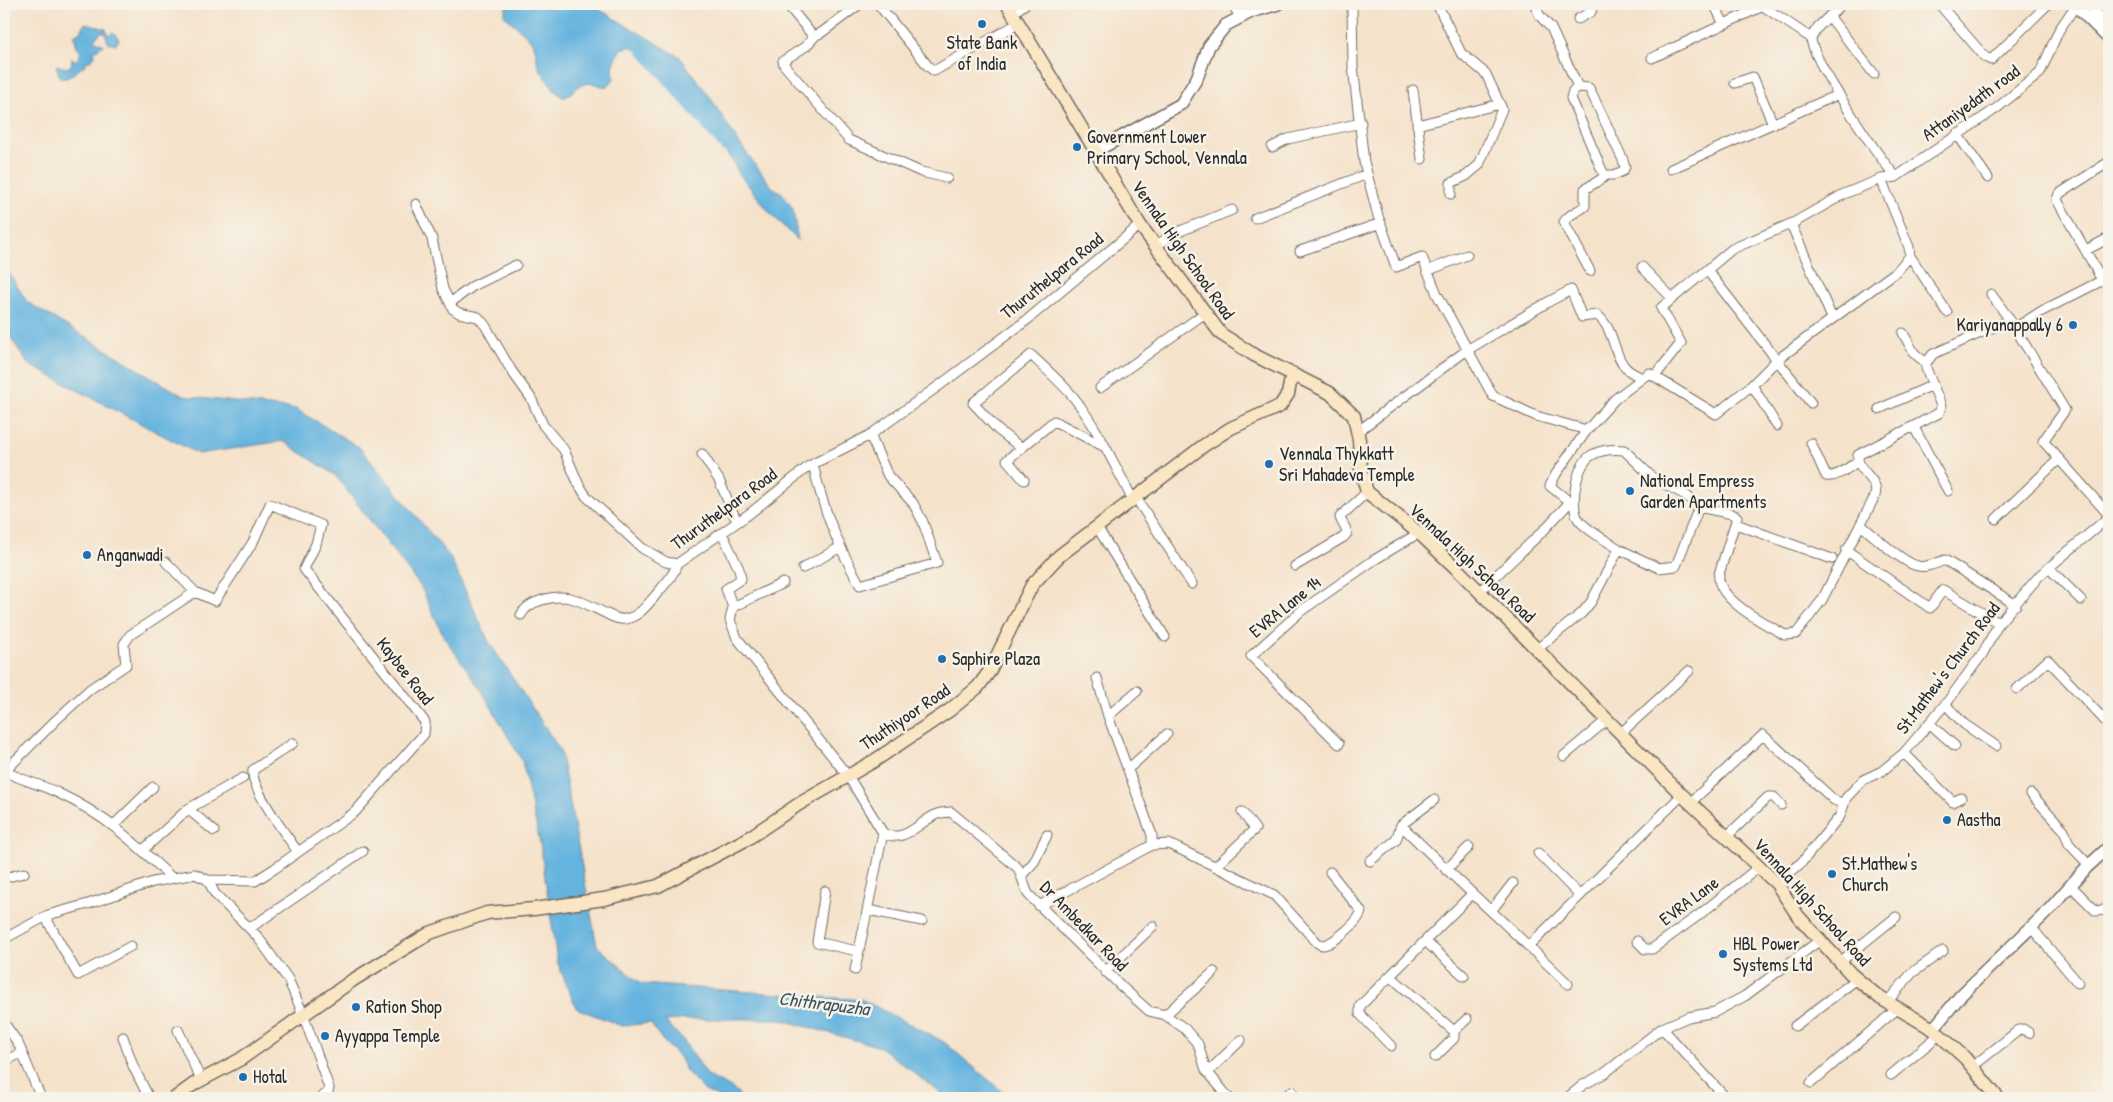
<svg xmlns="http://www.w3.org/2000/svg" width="2113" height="1102" viewBox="0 0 2113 1102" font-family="'Patrick Hand',sans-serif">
  <rect width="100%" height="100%" fill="#f7f3e8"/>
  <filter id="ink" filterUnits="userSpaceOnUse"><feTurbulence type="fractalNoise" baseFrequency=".02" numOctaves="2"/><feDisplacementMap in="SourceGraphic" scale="10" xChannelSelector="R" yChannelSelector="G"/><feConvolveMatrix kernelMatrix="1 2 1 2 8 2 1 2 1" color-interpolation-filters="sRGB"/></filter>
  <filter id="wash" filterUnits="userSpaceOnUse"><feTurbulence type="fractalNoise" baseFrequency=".0096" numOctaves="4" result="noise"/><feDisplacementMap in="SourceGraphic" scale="20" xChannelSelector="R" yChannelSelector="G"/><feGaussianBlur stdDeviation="1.12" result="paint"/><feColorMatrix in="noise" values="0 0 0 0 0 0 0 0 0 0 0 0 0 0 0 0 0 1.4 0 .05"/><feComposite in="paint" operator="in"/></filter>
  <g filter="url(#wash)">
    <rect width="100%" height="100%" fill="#f5e2ca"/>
    <path fill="#65b4df" stroke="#487085" d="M507,4H590L680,57L710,97L737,140L772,187L782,193L793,209L798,241L770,213L740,175L715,133L697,109L644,48L642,41L635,40L630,47L621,49L613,66L614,79L606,88C585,78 581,85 564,98L554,90L538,66L535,47L528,37L504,15Z
      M85,23L106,29L109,35L112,32L116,34L119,40L116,44L108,43L105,32H101L94,40L104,45L94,51L95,56L90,61L85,62V65L67,78H60L56,65L66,68L71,66L72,58L76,61L81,53L77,47L74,35L82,30Z
      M4,265L27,302L183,396L296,409L359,447L450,557L489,642L560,750L597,946L641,984L863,1000L944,1042L1010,1098H947L880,1047L779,1019H691L665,1021L684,1041L708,1076L733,1089L742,1098H720L705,1091L686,1071L679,1057L663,1041L650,1023L622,1026L576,1008L557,961L540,843L522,761L481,689L444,637L421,587L335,475L283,441L198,454L28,364L4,327Z"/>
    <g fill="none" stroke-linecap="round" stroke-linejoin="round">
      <path stroke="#65b4df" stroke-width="10" d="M620,38L638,45L725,147"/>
    </g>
  </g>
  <g filter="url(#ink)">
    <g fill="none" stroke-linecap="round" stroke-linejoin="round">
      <defs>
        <path id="minor" d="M787,4L813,36L821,33L860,4
          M878,4L928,66L934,71L1019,23
          M1233,4L1240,18
          M1352,4L1353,66L1364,162L1378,216L1396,267L1422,257L1437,294L1493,396L1536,416L1587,430L1615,399L1649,373L1716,414L1752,385L1777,360L1707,270L1732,249L1795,222L1844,194L1881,179L1896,177
          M1437,4L1461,53L1486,74L1502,109L1479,165L1466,176L1451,183V194
          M1534,4L1540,16L1551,28L1578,87L1573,91L1571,98L1604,175L1603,178L1585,189V206C1578,212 1568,214 1564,222L1590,271
          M1714,4L1724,24
          M1842,4L1818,27L1811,38C1811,59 1879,157 1896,177L1997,108L2040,73L2059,30L2076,5
          M1939,4L1985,57L1991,60L2048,4
          M2101,4L2094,11L2109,28
          M1013,13L1025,4
          M1829,16L1874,74
          M1578,19L1591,12L1592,8L1590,4
          M816,35L806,46L783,61L784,65L849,140L921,172L947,178
          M1652,58L1763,6L1811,38
          M1735,83L1753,77L1773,124
          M1578,87L1589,88L1593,96L1623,160L1625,167L1623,171L1614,175H1604
          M1413,90L1422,159
          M1417,125L1500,104
          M1957,134L1988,178
          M1272,147L1288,139L1361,123
          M1671,169L1839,94
          M416,204L432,239L443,289L450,303
          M1255,218L1367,174
          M1791,224L1832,318
          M1156,246L1173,234L1232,210
          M2086,250L2109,238
          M1300,251L1381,223
          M1910,256L1947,312
          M516,265L473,286L450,303L453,309L459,313L478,317L485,325L511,370L531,398L543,425L564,450L578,483L586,496L642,548L666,562L677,564L749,514L809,466L870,435L940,385L1027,320L1140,225
          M1642,267L1672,298
          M1427,271L1467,255
          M1991,294L2010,320L2065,410L2043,441L2109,515
          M2015,328L2042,311L2099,282L2101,278L2057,200L2059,194L2109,162
          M1903,333L1914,353L1926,363
          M1655,376L1681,343L1661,308L1707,270
          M1752,385L1777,426
          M1100,388L1205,313
          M1811,403L1777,360L1897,271L1910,256L1909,247L1881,179
          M1879,409L1933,385
          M1914,427L1948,491
          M1357,432L1467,350L1550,301L1571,290L1582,317L1597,315C1615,329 1613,355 1625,367C1629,372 1636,375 1642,378
          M1811,443L1826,476C1837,478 1849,467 1858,461
          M1020,447L998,430L973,403L1031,355C1046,369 1062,383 1075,399C1098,429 1115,466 1133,500
          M702,454L719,480L737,522
          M813,464C823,509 837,544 860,585L937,563L923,522L913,503L888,476L870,435
          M1024,480L1007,460L1054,421L1105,447
          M1136,498L1192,584
          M1996,519L2059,459
          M1736,524L1832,559
          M1861,525C1873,535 1904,564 1918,566C1926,568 1937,563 1945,560L2016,605
          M1097,527L1165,637
          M722,533L739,569L741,579L726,589L733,607
          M1619,549C1609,542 1582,528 1577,517C1570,501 1577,461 1594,454C1604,449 1614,449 1624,450L1653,478L1687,496L1699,507L1732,514L1737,517L1719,574C1715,599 1766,624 1785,635L1796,634L1822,600L1875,496C1880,478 1856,472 1858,455L1939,413L1941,408L1940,403L1926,368V363L1933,354L2010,320
          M1846,550L1930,608L1943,590L1999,623
          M166,562L195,592
          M1295,566L1344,537L1347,533C1346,526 1341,523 1340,517L1367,492
          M803,568L839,548
          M2049,568L2081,600
          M783,583L733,607L730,620L737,638L848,776L883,833C904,844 917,824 935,815C940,812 946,813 951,812L1018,868L1028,894L1122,987L1149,1011L1165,1015L1184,1028L1198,1044L1206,1070L1229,1098
          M1480,591L1543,531L1570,502L1550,486L1556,474L1587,430
          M521,615C525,607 532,603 542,600C569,591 583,603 607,614C613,617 619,620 625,619C639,617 647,605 655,596C664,585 673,577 677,564
          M1537,649L1582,613L1591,602L1619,549L1659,568L1676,566L1699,507
          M1097,678L1108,716
          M2017,689L2048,660L2109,725
          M1137,691L1108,716L1152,835V845
          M1945,704L1964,724L1996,746
          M1929,723L1955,746
          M1621,733L1689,671
          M293,743L253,770C250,788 287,836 298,852
          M1339,744L1251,656L1301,611L1374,560L1419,533
          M1904,753L1953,802L1961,798
          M1564,756L1608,719
          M1129,768L1167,734
          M4,771C21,780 40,784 58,793C104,814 135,843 172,878
          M5,771L56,720L90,689L126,665L124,644L130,635L195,592L215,601L253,542L270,504L321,525L316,544L304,569L425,722L424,734L355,812L274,869L255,881L208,880
          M2031,794L2064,830L2069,844L2089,865
          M1690,803L1763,735L1834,800L1844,804
          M188,809L243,778
          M114,825L153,787
          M1401,825C1455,879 1513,930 1568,984
          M1726,837L1768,797H1774L1781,805
          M143,850L188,809L214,831
          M1538,853L1580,896
          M1370,861L1396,840L1401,825L1434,800
          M1216,866L1255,829L1242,812
          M1446,870L1469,847
          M1021,876L1034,862L1047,835
          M4,878L24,873
          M1777,884L1802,862L1840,816L1846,798L1863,780L1882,771L1904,753L1948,701L1983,653L1999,623L2040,575L2109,517
          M2070,885L2096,911L2103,910L2109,912
          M825,891L817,942L857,951
          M1039,906L1152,845L1169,844L1274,895L1313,938C1316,941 1318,945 1323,945C1333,944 1360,921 1361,911L1330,872
          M868,910L922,921
          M1491,911L1513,883
          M48,915L47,920L78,975L131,946
          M2031,927L2078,983
          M250,928L363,851
          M4,939L48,915L88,904L153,882L195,874L208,880L215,894L257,936L288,979L303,1014L329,1088L328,1092L321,1098
          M1425,941L1464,976
          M1637,941L1645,949H1652L1699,915L1759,867
          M1529,946L1682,795
          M1840,962L1896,917
          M855,970L883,833
          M1105,972L1153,926
          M1390,976L1454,1031V1038L1435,1057
          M1887,1002L1912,973L1943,951
          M1165,1015L1214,972
          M4,1023L18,1043L41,1098
          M1795,1026L1857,979
          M1662,1028L1726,1098
          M178,1030L201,1080
          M1454,1031L1467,1019
          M123,1037L133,1066L149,1098
          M1391,1046L1360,1014V1006L1472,894
          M4,1062L22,1052
          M1972,1067L2019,1030L2023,1029L2029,1033
          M1208,1072L1241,1040
          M1891,1075L1939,1035
          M1811,1083L1898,1008
          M1283,1098L1292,1091
          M1567,1098L1583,1085L1605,1073L1662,1028L1688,1017L1715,1012L1745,996L1820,940"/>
        <path id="tertiary" d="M2074,4L2109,39
          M1096,151L1181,104L1197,78L1209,46L1226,25L1251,12L1278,4
          M1933,1029L1961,995L2048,911L2086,868L2109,847"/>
        <path id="secondary" d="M1007,4L1140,225L1221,334L1254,355L1330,393L1354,416L1359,440L1361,470L1367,492L1419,533L1458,570L1682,795L1777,884L1798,916L1851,974L1880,998L1933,1029L1965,1058L1998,1098
          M175,1098L194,1084L241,1059L353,980L430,933L487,913L534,909L604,899L658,886L747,839L799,804L874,761L950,710L978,687L989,672L1032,585L1059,556L1203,446L1231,428L1280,406L1288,394L1292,373"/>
      </defs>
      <use href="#minor" stroke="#726b63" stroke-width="11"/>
      <use href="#tertiary" stroke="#726b63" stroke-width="14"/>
      <use href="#secondary" stroke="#726b63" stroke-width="15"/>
      <use href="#minor" stroke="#fff" stroke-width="9"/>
      <use href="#tertiary" stroke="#fff" stroke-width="11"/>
      <use href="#secondary" stroke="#fbe6c4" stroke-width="12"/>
    </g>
  </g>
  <g fill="#1f6fb2" stroke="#f7f3e8" stroke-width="2">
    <circle cx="982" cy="24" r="5"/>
    <circle cx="1077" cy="147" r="5"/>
    <circle cx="2073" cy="325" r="5"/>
    <circle cx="1269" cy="464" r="5"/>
    <circle cx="1630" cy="491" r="5"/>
    <circle cx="87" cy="555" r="5"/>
    <circle cx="942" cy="659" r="5"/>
    <circle cx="1947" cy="820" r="5"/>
    <circle cx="1832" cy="874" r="5"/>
    <circle cx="1723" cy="954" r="5"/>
    <circle cx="356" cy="1007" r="5"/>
    <circle cx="325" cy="1036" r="5"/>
    <circle cx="243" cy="1077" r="5"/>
  </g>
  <g text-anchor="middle" stroke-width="5" stroke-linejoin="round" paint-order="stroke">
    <g font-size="18" fill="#2b2b2b" stroke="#f7f3e8" text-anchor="start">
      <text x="982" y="49" text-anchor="middle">State Bank<tspan x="982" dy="21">of India</tspan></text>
      <text x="1087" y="143">Government Lower<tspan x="1087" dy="21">Primary School, Vennala</tspan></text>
      <text x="2063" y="331" text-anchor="end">Kariyanappally 6</text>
      <text x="1279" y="460">Vennala Thykkatt<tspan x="1279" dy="21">Sri Mahadeva Temple</tspan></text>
      <text x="1640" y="487">National Empress<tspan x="1640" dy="21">Garden Apartments</tspan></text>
      <text x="97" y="561">Anganwadi</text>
      <text x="952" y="665">Saphire Plaza</text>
      <text x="1957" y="826">Aastha</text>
      <text x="1842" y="870">St.Mathew's<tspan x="1842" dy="21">Church</tspan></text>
      <text x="1733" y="950">HBL Power<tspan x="1733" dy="21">Systems Ltd</tspan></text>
      <text x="366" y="1013">Ration Shop</text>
      <text x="335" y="1042">Ayyappa Temple</text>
      <text x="253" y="1083">Hotal</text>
    </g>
    <g font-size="18" fill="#2b2b2b" stroke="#f7f3e8">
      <text transform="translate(1971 103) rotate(-36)" y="6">Attaniyedath road</text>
      <text transform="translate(1183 250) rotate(55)" y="6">Vennala High School Road</text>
      <text transform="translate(1052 276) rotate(-39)" y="6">Thuruthelpara Road</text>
      <text transform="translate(724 509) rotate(-36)" y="6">Thuruthelpara Road</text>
      <text transform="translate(1472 563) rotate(43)" y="6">Vennala High School Road</text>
      <text transform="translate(1285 607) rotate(-39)" y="6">EVRA Lane 14</text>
      <text transform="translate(1948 668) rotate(-53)" y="6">St.Mathew's Church Road</text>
      <text transform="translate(405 671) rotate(52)" y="6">Kaybee Road</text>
      <text transform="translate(905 717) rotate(-34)" y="6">Thuthiyoor Road</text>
      <text transform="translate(1689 901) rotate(-37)" y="6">EVRA Lane</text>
      <text transform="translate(1812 902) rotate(48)" y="6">Vennala High School Road</text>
      <text transform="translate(1084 926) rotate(46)" y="6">Dr Ambedkar Road</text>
    </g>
    <g font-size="19" font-style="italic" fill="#3c5461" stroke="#f7f3e8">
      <text transform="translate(824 1003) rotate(7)" y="7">Chithrapuzha</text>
    </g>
  </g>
  <rect width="2113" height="1102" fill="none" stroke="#f7f3e8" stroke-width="20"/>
</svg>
